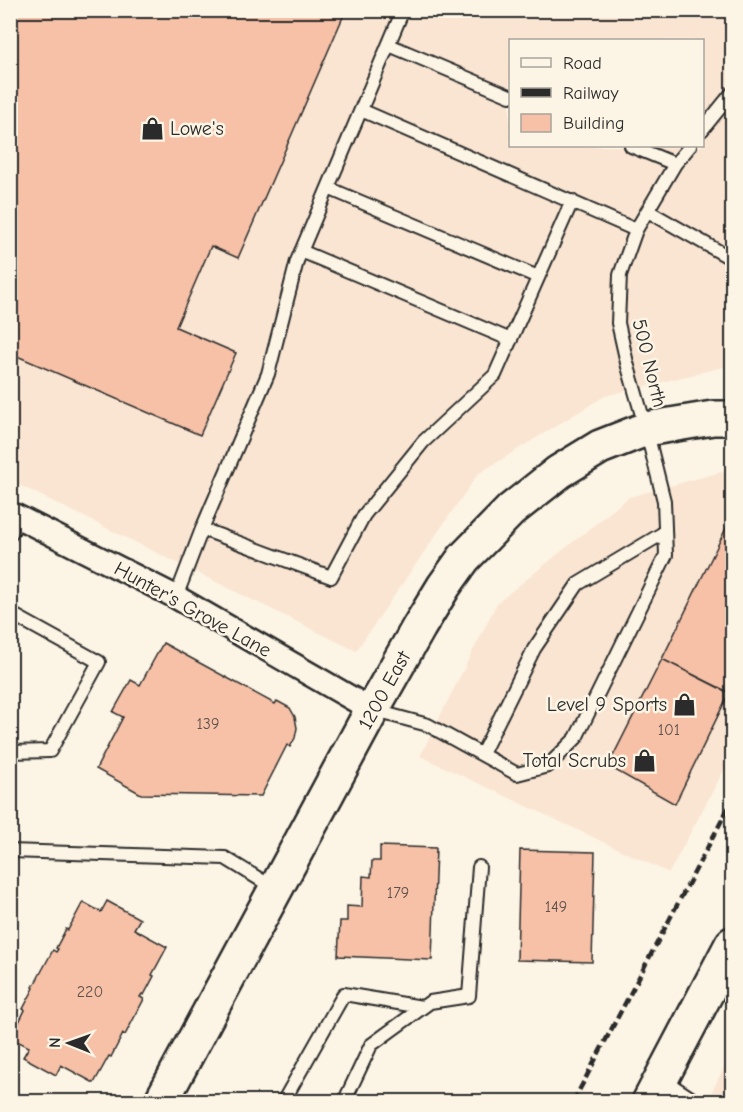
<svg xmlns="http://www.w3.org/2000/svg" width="743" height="1112" viewBox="0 0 743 1112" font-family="'Comic Neue',sans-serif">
  <rect width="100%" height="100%" fill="#fcf5e5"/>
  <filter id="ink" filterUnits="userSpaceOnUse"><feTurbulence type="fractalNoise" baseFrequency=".0167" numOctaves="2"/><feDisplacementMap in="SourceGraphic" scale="12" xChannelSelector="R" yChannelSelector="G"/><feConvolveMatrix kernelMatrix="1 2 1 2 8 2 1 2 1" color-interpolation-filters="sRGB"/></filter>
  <g filter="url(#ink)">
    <path fill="#fae5d2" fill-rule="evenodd" d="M10,11H732V365L605,396L478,474L356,651L11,481ZM510,40H702V146H510Z
      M732,469V755L669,873L420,756L497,603L629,497Z
      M732,1052V1101H707Z"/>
    <path fill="#f6c1a7" stroke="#2b2b2b" stroke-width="1.5" d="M10,10H346L238,258L211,246L176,327L236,353L200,435L10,353Z
      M732,516V694L662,659Z
      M163,643L275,704L277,701L290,708L295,717L297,728L295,738L290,747L287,745L261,796L141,794L96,769L123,717L113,712L131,680L140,685Z
      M662,659L729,693L675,804L608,766Z
      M380,846L436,848L432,960L338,956L340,921H347V906L362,907L363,876L371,877L372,861H380Z
      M520,850L595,852L592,962L517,960Z
      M107,901L140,919L134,929L167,947L152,975L154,976L144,995L142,994L140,997L144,999L125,1035L123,1034L111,1057L109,1056L94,1083L61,1065L56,1075L23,1057L29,1047L11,1038L25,1010L23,1009L34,988L33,987L53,950L56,952L58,949L56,948L66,929L68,930L83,902L101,912Z"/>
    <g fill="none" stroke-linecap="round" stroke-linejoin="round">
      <defs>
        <path id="service" d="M389,45L510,96
          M361,110L636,230
          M702,130L732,93
          M631,146L675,164
          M328,188L538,277
          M648,211L732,259
          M301,251L511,340
          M202,529L331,577L364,515L423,442L495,375L572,201
          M10,535L20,517
          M176,597L202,529L268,374L297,261L403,10
          M10,613L99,662L50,751L10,752
          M372,710L428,725L517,774L548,766L576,738L666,555L664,501L646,429L627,363L618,323L620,275L636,230L675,164L690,146
          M482,754L534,649L578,584L665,532
          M10,851L225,858L274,888
          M662,1079L697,1102
          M283,1102L344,994L422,1007
          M344,1102L371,1045L430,1002L469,996L479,867"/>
        <path id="minor" d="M10,513L176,597L372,710"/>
        <path id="secondary" d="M161,1102L372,710L419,627L444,586L464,558L511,510L559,472L600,447L646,429L713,418H732
          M649,1102L732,944"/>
      </defs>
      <use href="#service" stroke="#2b2b2b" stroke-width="16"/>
      <use href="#minor" stroke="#2b2b2b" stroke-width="27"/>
      <use href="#secondary" stroke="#2b2b2b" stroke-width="38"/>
      <path stroke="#2b2b2b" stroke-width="4" stroke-dasharray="4.5 4.5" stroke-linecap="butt" d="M728,1088L732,1079"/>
      <use href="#service" stroke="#fcf5e5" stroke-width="12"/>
      <use href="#minor" stroke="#fcf5e5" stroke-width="22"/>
      <use href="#secondary" stroke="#fcf5e5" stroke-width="33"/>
      <path stroke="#2b2b2b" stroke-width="4.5" stroke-dasharray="9 4.5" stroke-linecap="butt" d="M573,1102L732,801"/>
    </g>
  </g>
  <defs>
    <symbol id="shop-bare" viewBox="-9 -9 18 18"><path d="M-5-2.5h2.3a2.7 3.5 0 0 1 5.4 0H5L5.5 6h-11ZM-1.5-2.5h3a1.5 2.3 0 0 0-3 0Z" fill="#2b2b2b" stroke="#fcf5e5" stroke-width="2.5" paint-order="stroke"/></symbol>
  </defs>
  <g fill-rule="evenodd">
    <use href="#shop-bare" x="136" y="112" width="33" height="33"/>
    <use href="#shop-bare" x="668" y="688" width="33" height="33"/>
    <use href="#shop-bare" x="628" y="744" width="33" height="33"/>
  </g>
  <g text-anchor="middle" stroke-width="5" stroke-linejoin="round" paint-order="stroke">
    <g font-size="16" fill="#5e504a">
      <text x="208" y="729">139</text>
      <text x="669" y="735">101</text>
      <text x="398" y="898">179</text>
      <text x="556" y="912">149</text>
      <text x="90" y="997">220</text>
    </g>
    <g font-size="20" fill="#2b2b2b" stroke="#fcf5e5" text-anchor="end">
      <text x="170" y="135" text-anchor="start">Lowe's</text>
      <text x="667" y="711">Level 9 Sports</text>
      <text x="626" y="767">Total Scrubs</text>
    </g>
    <g font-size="20" fill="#2b2b2b" stroke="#fcf5e5">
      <text transform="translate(650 363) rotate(76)" y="7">500 North</text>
      <text transform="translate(193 609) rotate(29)" y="7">Hunter's Grove Lane</text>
      <text transform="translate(384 690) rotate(-61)" y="7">1200 East</text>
    </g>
  </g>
  <rect width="743" height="1112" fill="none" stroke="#fcf5e5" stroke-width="36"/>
  <rect x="18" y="18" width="707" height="1076" fill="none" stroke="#2b2b2b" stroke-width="2" filter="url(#ink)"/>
  <rect x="509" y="39" width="195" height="108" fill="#fcf5e5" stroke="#a8a49b" stroke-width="1.5"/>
  <rect x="521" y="58" width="30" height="9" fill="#fcf5e5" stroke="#a8a49b" stroke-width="1.5"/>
  <text x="563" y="69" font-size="18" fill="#2b2b2b">Road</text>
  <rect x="521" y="88" width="30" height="9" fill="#2b2b2b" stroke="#a8a49b" stroke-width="1.5"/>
  <text x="563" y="99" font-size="18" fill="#2b2b2b">Railway</text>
  <rect x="521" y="114" width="30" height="18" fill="#f6c1a7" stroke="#a8a49b" stroke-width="1.5"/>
  <text x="563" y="129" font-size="18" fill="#2b2b2b">Building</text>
  <g transform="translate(69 1043) rotate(271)" stroke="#fcf5e5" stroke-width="4.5" paint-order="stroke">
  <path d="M0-4.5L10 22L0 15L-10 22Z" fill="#2b2b2b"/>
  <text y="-9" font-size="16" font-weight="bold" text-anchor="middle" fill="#2b2b2b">N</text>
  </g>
</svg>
